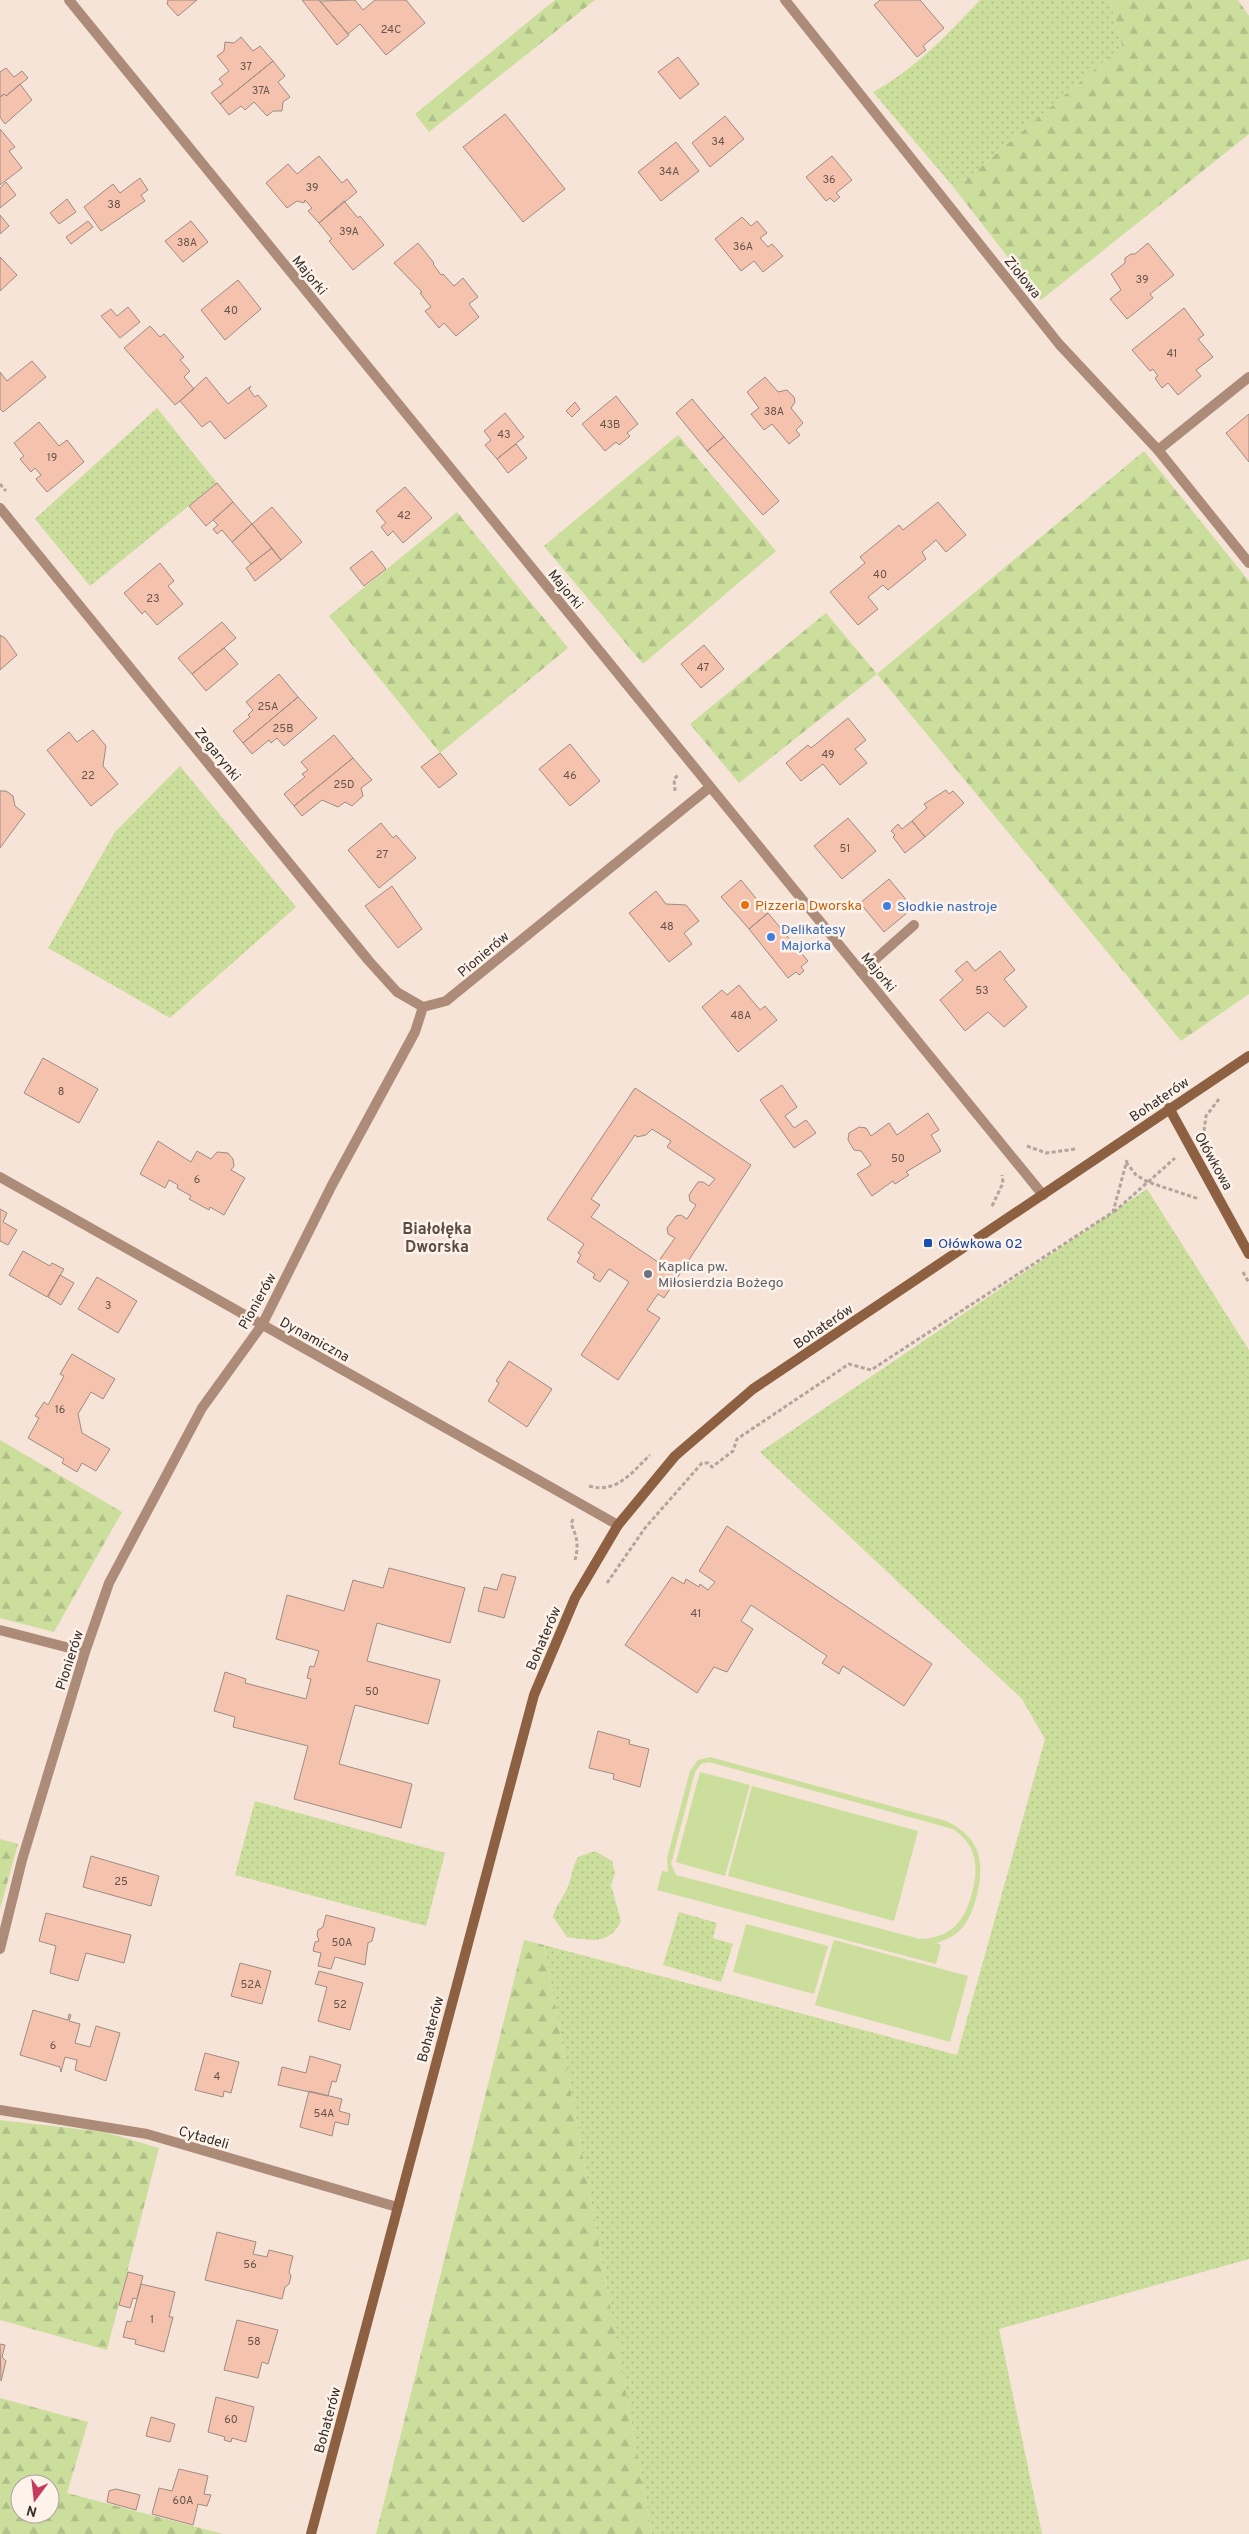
<svg xmlns="http://www.w3.org/2000/svg" width="1249" height="2534" viewBox="0 0 1249 2534" font-family="Overpass,sans-serif">
  <defs>
    <pattern id="grass-dots" width="8" height="8" patternUnits="userSpaceOnUse" patternTransform="scale(1.25)"><rect width="8" height="8" fill="#cbde9c"/><path d="M2 2h.1M6 6h.1" fill="none" stroke="#afbf87" stroke-width="1.8" stroke-linecap="round"/></pattern>
    <pattern id="forest-firs" width="22" height="20" patternUnits="userSpaceOnUse" patternTransform="scale(1.25)"><rect width="22" height="20" fill="#cbde9c"/><path d="M5 1l3.5 6h-7zM16 11l3.5 6h-7z" fill="#afbf87"/></pattern>
  </defs>
  <rect width="100%" height="100%" fill="#f5e4d7"/>
  <path fill="url(#grass-dots)" d="M980,0H1110L1122,46L955,189L873,92C914,70 948,34 980,0Z
    M157,408L217,483L90,586L35,519Z
    M180,766L296,907L170,1018L48,948L115,832Z
    M1147,1189L1249,1350V2259L999,2329L1042,2534H652L544,1945L957,2055L1045,1739L1022,1699L760,1452Z
    M255,1801L445,1853L426,1926L235,1875Z
    M595,1851L612,1861L615,1873L611,1885L621,1921C609,1946 591,1940 567,1937L553,1917C556,1904 565,1896 569,1884C572,1874 573,1866 578,1857Z
    M679,1912L717,1923L713,1938L733,1944L721,1982L663,1965Z"/>
  <path fill="url(#forest-firs)" fill-rule="evenodd" d="M555,0H595L429,132L415,114Z
    M1110,0H1238L1249,16V134L1041,300L955,189L1122,46Z
    M678,435L776,551L643,664L544,546Z
    M1144,451L1249,581V994L1181,1041L877,674L739,783L690,724L826,613L877,674Z
    M457,512L568,648L440,753L329,616Z
    M0,1440L122,1512L54,1632L0,1618Z
    M0,1839L18,1844L0,1909Z
    M524,1940L544,1945L652,2534H376Z
    M0,2120L104,2132L159,2148L107,2350L0,2320Z
    M0,2398L88,2422L67,2493L223,2534H0ZM20,2484H50V2514H20Z"/>
  <path fill="#cbde9c" fill-rule="evenodd" d="M710,1757L946,1821C982,1838 985,1863 976,1899C972,1912 968,1924 957,1933C951,1938 944,1940 936,1943L941,1945L936,1964L657,1890L662,1871L668,1872L667,1858L690,1771L698,1760ZM709,1762L953,1829C977,1845 979,1867 972,1893C965,1921 951,1938 920,1939L676,1875L671,1864L695,1772L701,1764Z
    M700,1772L750,1785L725,1876L676,1862Z
    M752,1786L918,1831L894,1921L728,1876Z
    M746,1924L828,1946L814,1994L733,1972Z
    M834,1940L968,1976L950,2042L815,2005Z"/>
  <path fill="#f5c3ad" stroke="#9e8b83" fill-rule="evenodd" d="M168,0H197L178,16L167,4Z
    M302,0H319L349,35L337,45Z
    M355,0L363,10L375,0H406L425,23L386,55L360,24L348,34L320,1Z
    M880,0H920L944,28L923,46L926,50L917,57L874,5Z
    M241,37L253,51L260,46L273,61L220,104L211,93L223,84L219,79L229,71L217,56L224,51L225,42L234,43Z
    M678,57L699,84L680,99L658,72Z
    M273,61L285,76L278,82L290,97L283,102L282,111H273L267,116L254,102L245,110L241,106L229,115L220,104Z
    M6,68L14,77L22,71L28,78L6,96L4,94L0,97V72Z
    M20,84L32,100L5,124L0,117V97L4,94L6,96Z
    M505,114L565,189L523,222L463,147Z
    M725,116L744,139L710,167L692,143Z
    M0,129L15,147L9,151L22,168L0,185Z
    M676,142L699,171L661,201L638,172Z
    M319,156L342,183L347,179L357,192L319,223L308,211L312,208L305,200L304,203L297,201L287,208L266,183L288,164L297,174Z
    M832,156L852,180L836,193L840,197L834,202L830,198L826,201L806,177Z
    M140,178L148,190L141,195L145,201L101,231L84,207L113,184L120,193Z
    M6,182L16,195L0,208V188Z
    M67,199L76,212L59,224L50,213Z
    M344,201L358,218L360,216L384,245L353,270L329,241L332,239L319,223Z
    M0,215L9,226L0,234Z
    M742,217L751,226L757,221L767,233L760,238L768,247L772,244L783,256L763,272L754,261L741,271L715,239Z
    M88,221L93,227L71,244L66,237Z
    M191,221L208,242L183,262L165,241Z
    M418,243L434,263L433,264L441,275L443,274L454,286L463,278L478,297L469,304L479,317L456,336L444,323L439,328L425,311L431,307L420,293L422,292L394,263Z
    M1148,243L1174,275L1150,294L1153,298L1127,319L1110,299L1121,290L1111,274L1125,263V258L1131,254H1135Z
    M0,257L17,275L0,291Z
    M238,280L261,309L225,340L201,310Z
    M128,307L140,322L120,338L101,316L111,309L117,316Z
    M1184,308L1204,335L1198,339L1213,357L1196,370L1201,376L1178,395L1168,383L1162,388L1155,378L1158,376L1153,369L1150,371L1132,350Z
    M150,326L160,337L164,334L184,357L180,360L190,371L184,377L194,389L175,405L124,348Z
    M32,361L46,377L3,412L0,409V372L7,381Z
    M206,377L228,404L251,386L249,389L255,397L258,395L267,406L225,439L210,421L202,427L180,401Z
    M765,377L778,392L787,390L794,397L795,402L791,408L803,423L796,430L800,435L789,444L772,424L764,430L751,414L759,408L747,392Z
    M616,396L638,424L627,433L630,436L619,445L616,442L605,451L582,424Z
    M692,399L724,437L707,451L676,413Z
    M575,402L580,409L572,417L566,411Z
    M505,413L524,437L497,459L485,445L491,440L484,431Z
    M1249,414V462L1226,433Z
    M39,422L59,446L67,440L84,462L47,492L36,479L41,475L35,468L31,472L20,459L24,456L14,443Z
    M724,437L779,501L763,515L707,451Z
    M516,444L527,458L508,473L497,459Z
    M217,483L233,502L206,526L189,506Z
    M405,487L432,518L403,543L393,531L388,536L381,527L386,523L376,511Z
    M233,502L252,524L232,542L222,530L217,534L213,529L218,525L213,520Z
    M938,502L966,535L946,552L936,540L922,552L926,559L888,590L883,585L868,597L878,609L858,625L830,592L865,563L860,557L899,525L903,530Z
    M272,507L302,542L281,560L252,524Z
    M252,524L272,548L251,564L232,542Z
    M272,548L281,560L255,581L246,568Z
    M372,551L386,569L364,586L350,568Z
    M160,563L174,581L168,586L183,604L157,625L145,611L142,614L124,593Z
    M222,622L236,638L192,674L178,658Z
    M0,635L5,638L17,655L0,670Z
    M704,645L724,669L701,688L681,664Z
    M224,648L238,664L206,691L192,674Z
    M279,674L298,697L243,743L233,731L250,717L248,715L253,710L246,702Z
    M298,697L317,718L284,746L277,738L271,743L269,740L252,754L243,743Z
    M848,718L866,740L855,749L867,763L840,785L823,764L801,781L786,763L808,745L811,748Z
    M93,730L106,746L103,766L118,784L91,806L47,750L69,732L77,742Z
    M334,735L353,758L294,806L284,794L305,777L302,774L308,770L301,762Z
    M570,744L600,781L570,806L539,769Z
    M440,753L457,774L439,788L421,767Z
    M353,758L372,780L361,788L363,796L352,806L345,802L338,807L322,800L302,816L294,806Z
    M946,790L949,794L953,791L964,803L925,837L912,821L927,808L924,804Z
    M0,791H6L13,796L15,806L25,814L0,848Z
    M848,818L876,851L842,879L814,846Z
    M912,821L925,837L905,853L893,837L895,835L891,831L898,824L902,829Z
    M381,823L393,838L396,835L416,858L379,888L348,850Z
    M889,879L913,908L884,932L860,903Z
    M741,880L768,913L749,929L721,897Z
    M392,886L422,929L398,948L365,906Z
    M656,891L666,904L686,905L699,921L684,933L692,944L669,962L629,913Z
    M768,913L808,961L801,967L804,971L799,975L796,972L788,978L749,929Z
    M1000,951L1015,970L1004,979L1027,1007L1004,1027L988,1012L965,1031L940,1000L963,980L955,971L967,961L975,971Z
    M739,985L760,1010L765,1006L777,1020L738,1052L702,1007L722,990L727,995Z
    M43,1058L98,1089L79,1123L24,1093Z
    M782,1085L797,1107L785,1116L794,1128L806,1120L816,1133L794,1148L760,1100Z
    M635,1088L751,1165L664,1298L658,1294L647,1310L660,1318L618,1380L581,1355L629,1282L609,1269L600,1282L593,1278L595,1274L577,1262L581,1255L578,1253L584,1244L547,1219ZM652,1129L671,1141L667,1147L715,1179L709,1186L703,1182H698L689,1195L690,1201L696,1205L687,1219L681,1215L676,1216L667,1228L668,1234L675,1238L658,1262L591,1217L600,1205L591,1199L635,1135L637,1137L646,1135Z
    M928,1113L939,1130L931,1135L941,1151L906,1172L909,1175L895,1184L893,1181L872,1196L857,1174L871,1165L861,1151L854,1150L848,1140L849,1133L859,1127L866,1128L871,1136L889,1123L897,1135Z
    M158,1141L191,1162L197,1151L211,1159L217,1152L228,1153L233,1159L234,1166L231,1170L245,1178L224,1215L210,1207L209,1210L189,1199L191,1196L177,1188L178,1185L169,1180L165,1188L140,1174Z
    M0,1209L7,1213L3,1222L17,1230L8,1245L0,1241Z
    M23,1251L50,1266L52,1263L64,1269L47,1297L9,1275Z
    M60,1275L74,1283L61,1305L48,1297Z
    M97,1277L137,1301L118,1333L78,1309Z
    M72,1354L115,1379L103,1399L91,1392L78,1414L82,1433L110,1449L96,1471L82,1463L77,1472L62,1463L64,1459L28,1438L39,1418L35,1416L44,1402L48,1405L64,1376L60,1374Z
    M509,1361L552,1389L527,1427L488,1401L499,1383L496,1381Z
    M727,1526L932,1664L904,1706L843,1666L839,1674L822,1663L827,1656L751,1605L741,1621L753,1629L727,1672L714,1667L697,1693L625,1645L672,1577L684,1584L686,1579L699,1587L700,1584L708,1590L715,1582L699,1571Z
    M389,1568L465,1588L450,1643L377,1623L367,1661L440,1680L428,1724L355,1705L339,1764L412,1784L401,1828L294,1799L308,1746L233,1727L235,1717L214,1711L225,1672L246,1679L245,1683L306,1699L311,1679L307,1678L310,1666L314,1667L319,1651L276,1639L287,1595L344,1611L353,1580L383,1588Z
    M502,1574L516,1577L504,1618L478,1611L484,1587L497,1590Z
    M598,1731L630,1740L629,1744L649,1749L640,1787L613,1779L614,1774L589,1768Z
    M91,1856L159,1876L151,1906L83,1887Z
    M46,1913L131,1935L124,1963L86,1953L78,1981L50,1973L56,1946L39,1941Z
    M326,1915L375,1928L372,1941L368,1943L365,1965L335,1957L331,1969L318,1966L321,1953L313,1951L315,1942L319,1941L317,1935L318,1930L323,1927Z
    M240,1963L271,1971L262,2004L231,1996Z
    M319,1971L363,1983L350,2030L318,2021L327,1987L315,1984Z
    M33,2010L68,2020L69,2014L71,2015L69,2021L80,2024L75,2043L90,2047L96,2026L120,2033L106,2081L75,2070L77,2060L65,2057L61,2072L60,2067L20,2055Z
    M205,2053L239,2062L231,2093L224,2091L223,2097L195,2090Z
    M310,2056L341,2065L336,2082L332,2081L328,2096L278,2085L282,2067L306,2073Z
    M309,2091L342,2099L339,2111L350,2114L348,2125L335,2122L332,2136L300,2127Z
    M217,2232L256,2242L253,2254L267,2257L269,2250L293,2256L289,2272L291,2276L289,2284L285,2287L282,2299L205,2280Z
    M128,2272L143,2276L137,2299L133,2298L130,2308L119,2305Z
    M141,2284L175,2292L169,2317H173L164,2352L135,2344L136,2340L123,2337L127,2321L131,2322Z
    M237,2320L278,2330L268,2364L262,2362L258,2378L224,2370Z
    M0,2344L5,2345L2,2357L6,2361L1,2381Z
    M216,2397L254,2407L246,2442L232,2438L231,2442L224,2440L225,2437L208,2432Z
    M151,2417L175,2424L170,2442L146,2436Z
    M179,2469L208,2476L204,2494L211,2495L207,2506L198,2504L193,2525L152,2514L159,2488L172,2491Z
    M116,2489L140,2495L136,2510L107,2502L109,2491Z"/>
  <g fill="none" stroke-linecap="round" stroke-linejoin="round">
    <path stroke="#b2a59b" stroke-width="3" stroke-dasharray="4 2.5" stroke-linecap="butt" d="M0,484L6,491
      M675,791L674,779L679,774
      M1204,1131L1206,1116L1219,1099
      M1027,1146L1046,1153L1075,1149
      M1126,1162L1136,1175L1148,1182L1199,1199
      M992,1206L1003,1183L1002,1175
      M1114,1212L1175,1158
      M1243,1272L1249,1283
      M589,1486C617,1494 632,1472 650,1455
      M573,1519L571,1524C577,1536 579,1546 575,1560
      M607,1583L645,1528L702,1463H708L712,1467L733,1451L737,1439L849,1364L871,1370L1113,1212L1127,1160"/>
    <path stroke="#ac8c78" stroke-width="10" d="M1158,450L1249,377
      M861,972L914,925"/>
    <path stroke="#ac8c78" stroke-width="10" d="M69,0L1043,1195
      M785,0L1059,344L1158,450L1249,563
      M0,508L369,961L397,992L423,1007
      M423,1007L446,1001L710,787
      M0,1177L618,1525
      M0,1630L85,1652
      M0,1949L22,1860L85,1652L109,1583L202,1408L262,1325L332,1185L415,1032L423,1007
      M0,2110L147,2134L397,2207"/>
    <path stroke="#8d6042" stroke-width="10" d="M1169,1108L1249,1254
      M311,2534L534,1695L575,1598L618,1525L675,1456L753,1389L1249,1056"/>
  </g>
  <circle fill="#e8710a" stroke="#fdf3eb" stroke-width="2" cx="745" cy="905" r="5"/>
  <g fill="#3f7fe0" stroke="#fdf3eb" stroke-width="2">
    <circle cx="887" cy="906" r="5"/>
    <circle cx="771" cy="937" r="5"/>
  </g>
  <rect fill="#1a4fb4" stroke="#fdf3eb" stroke-width="2" x="923" y="1238" width="10" height="10" rx="2.5"/>
  <circle fill="#6b7280" stroke="#fdf3eb" stroke-width="2" cx="648" cy="1274" r="5"/>
  <g text-anchor="middle" stroke-width="5" stroke-linejoin="round" paint-order="stroke">
    <g font-size="11" fill="#66544c">
      <text x="391" y="33">24C</text>
      <text x="246" y="70">37</text>
      <text x="261" y="94">37A</text>
      <text x="718" y="145">34</text>
      <text x="669" y="175">34A</text>
      <text x="829" y="183">36</text>
      <text x="312" y="191">39</text>
      <text x="114" y="208">38</text>
      <text x="349" y="235">39A</text>
      <text x="187" y="246">38A</text>
      <text x="743" y="250">36A</text>
      <text x="1142" y="283">39</text>
      <text x="231" y="314">40</text>
      <text x="1172" y="357">41</text>
      <text x="774" y="415">38A</text>
      <text x="610" y="428">43B</text>
      <text x="504" y="438">43</text>
      <text x="52" y="461">19</text>
      <text x="404" y="519">42</text>
      <text x="880" y="578">40</text>
      <text x="153" y="602">23</text>
      <text x="703" y="671">47</text>
      <text x="268" y="710">25A</text>
      <text x="283" y="732">25B</text>
      <text x="828" y="758">49</text>
      <text x="88" y="779">22</text>
      <text x="570" y="779">46</text>
      <text x="344" y="788">25D</text>
      <text x="845" y="852">51</text>
      <text x="382" y="858">27</text>
      <text x="667" y="930">48</text>
      <text x="982" y="994">53</text>
      <text x="741" y="1019">48A</text>
      <text x="61" y="1095">8</text>
      <text x="898" y="1162">50</text>
      <text x="197" y="1183">6</text>
      <text x="108" y="1309">3</text>
      <text x="60" y="1413">16</text>
      <text x="696" y="1617">41</text>
      <text x="372" y="1695">50</text>
      <text x="121" y="1885">25</text>
      <text x="342" y="1946">50A</text>
      <text x="251" y="1988">52A</text>
      <text x="340" y="2008">52</text>
      <text x="53" y="2049">6</text>
      <text x="217" y="2080">4</text>
      <text x="324" y="2117">54A</text>
      <text x="250" y="2268">56</text>
      <text x="152" y="2323">1</text>
      <text x="254" y="2345">58</text>
      <text x="231" y="2423">60</text>
      <text x="183" y="2504">60A</text>
    </g>
    <g font-size="14" fill="#362f2b" stroke="#fdf3eb">
      <text transform="translate(310 275) rotate(51)" y="5">Majorki</text>
      <text transform="translate(1023 277) rotate(51)" y="5">Ziołowa</text>
      <text transform="translate(566 589) rotate(51)" y="5">Majorki</text>
      <text transform="translate(218 754) rotate(51)" y="5">Zegarynki</text>
      <text transform="translate(483 954) rotate(-40)" y="5">Pionierów</text>
      <text transform="translate(879 972) rotate(51)" y="5">Majorki</text>
      <text transform="translate(1159 1099) rotate(-34)" y="5">Bohaterów</text>
      <text transform="translate(1214 1161) rotate(61)" y="5">Ołówkowa</text>
      <text transform="translate(257 1301) rotate(-61)" y="5">Pionierów</text>
      <text transform="translate(823 1326) rotate(-34)" y="5">Bohaterów</text>
      <text transform="translate(315 1339) rotate(29)" y="5">Dynamiczna</text>
      <text transform="translate(543 1638) rotate(-67)" y="5">Bohaterów</text>
      <text transform="translate(69 1660) rotate(-72)" y="5">Pionierów</text>
      <text transform="translate(430 2029) rotate(-75)" y="5">Bohaterów</text>
      <text transform="translate(204 2137) rotate(16)" y="5">Cytadeli</text>
      <text transform="translate(327 2420) rotate(-75)" y="5">Bohaterów</text>
    </g>
    <g font-size="14" fill="#c56008" stroke="#fdf3eb" text-anchor="start">
      <text x="755" y="910">Pizzeria Dworska</text>
    </g>
    <g font-size="14" fill="#366cbe" stroke="#fdf3eb" text-anchor="start">
      <text x="897" y="911">Słodkie nastroje</text>
      <text x="781" y="934">Delikatesy<tspan x="781" dy="16">Majorka</tspan></text>
    </g>
    <g font-size="14" fill="#164399" stroke="#fdf3eb" text-anchor="start">
      <text x="938" y="1248">Ołówkowa 02</text>
    </g>
    <g font-size="14" fill="#5b616d" stroke="#fdf3eb" text-anchor="start">
      <text x="658" y="1271">Kaplica pw.<tspan x="658" dy="16">Miłosierdzia Bożego</tspan></text>
    </g>
    <g font-size="16" font-weight="bold" fill="#5c4e44" stroke="#fdf3eb">
      <text x="437" y="1234">Białołęka<tspan x="437" dy="18">Dworska</tspan></text>
    </g>
  </g>
  <g transform="translate(35 2499) rotate(195)"><circle r="24" fill="#fdf3eb" stroke="#ada59e"/>
  <path d="M0-4L9 19L0 12L-9 19Z" fill="#c73960"/>
  <text y="-8" font-size="14" font-weight="bold" text-anchor="middle" fill="#362f2b">N</text>
  </g>
</svg>
